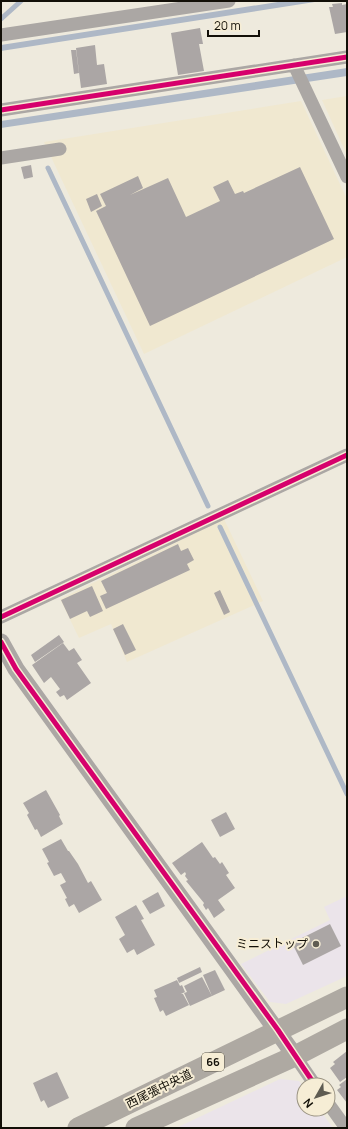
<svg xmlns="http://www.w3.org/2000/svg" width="348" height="1129" viewBox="0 0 348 1129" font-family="Manrope,'Noto Sans JP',sans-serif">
  <rect width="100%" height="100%" fill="#eeeadd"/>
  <path fill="#ebe4ea" d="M347,896V976L286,1004L270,1002L241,964L330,920L324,907Z
    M280,1079L299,1081L304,1088V1109H319L333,1128H176Z"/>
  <path fill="#f0e8d0" d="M347,96V155L322,100Z
    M301,101L347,199V257L144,354L44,142Z
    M224,519L263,601L127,662L111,624L79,638L60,599Z"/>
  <path fill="#aeb8c6" d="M284,1H321L1,51V45Z
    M347,68V76L1,128V121Z"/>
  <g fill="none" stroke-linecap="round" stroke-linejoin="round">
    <path stroke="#aeb8c6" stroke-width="5" d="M1,19L21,1
      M48,168L208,506
      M220,527L347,794"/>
  </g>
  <path fill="#aba6a5" d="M342,3V5L347,4V32L335,34L329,7H333L332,4Z
    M200,28L203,44H199L204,71L178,75L171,33Z
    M95,45L97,65L104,64L107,84L81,88L76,48Z
    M71,50H76L79,73L74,74Z
    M31,165L33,177L24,179L21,167Z
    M300,167L334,239L150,326L96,211L106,206L100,194L138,176L143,188L130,195L168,178L186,217L220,201L213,187L228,180L235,194L243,191L244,193Z
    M97,194L102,206L91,212L86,199Z
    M178,544L181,551L188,548L194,560L187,564L190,570L106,609L100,596L107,593L101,581Z
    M92,586L103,611L90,617L87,611L70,619L61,600Z
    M220,590L230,612L224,615L214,593Z
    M123,624L136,650L125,655L113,629Z
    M59,635L64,642L35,662L31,655Z
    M63,643L69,651L74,648L82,660L77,663L91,683L67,700L64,695L60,697L56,692L60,689L51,677L44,683L32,665Z
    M46,790L60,815L59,816L63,824L41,837L37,829L35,830L27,815L29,813L23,803Z
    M226,812L235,829L220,837L211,820Z
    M61,839L68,851H69L78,864L88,883L91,881L102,900L79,913L74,904L69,907L65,899L67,898L60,885L66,882L61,873L54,876L47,863L49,862L42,849Z
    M202,842L213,858L215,857L220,864L222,862L229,873L226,875L235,888L218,900L225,910L214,918L208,908L206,910L203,905L204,903L186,881L188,880L185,876L186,874L185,872L181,875L172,863Z
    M158,892L165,906L150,914L142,901Z
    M136,905L144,919L141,920L155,945L137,955L134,949L127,953L119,939L125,935L115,917Z
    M330,924L341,946L303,965L292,943Z
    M200,967L202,972L179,983L177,978Z
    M215,970L225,990L212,996L203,975Z
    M202,977L212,996L190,1006L184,993L187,992L184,986Z
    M177,980L180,986L182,985L185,992L181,994H183L189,1005L166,1016L163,1010L160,1012L154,998L157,997L154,990Z
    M347,1051V1077L340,1082L330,1068L335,1064L333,1062Z
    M57,1072L69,1098L48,1108L44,1100L41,1102L33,1083Z
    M347,1079V1103L337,1090L341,1087L339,1085Z"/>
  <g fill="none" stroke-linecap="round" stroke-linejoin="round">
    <path stroke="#aba7a4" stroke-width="13" d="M1,35L229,1
      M294,65L347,177
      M1,110L347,57
      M1,158L60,149
      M1,617L347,455
      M295,1056L315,1085
      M328,1103L346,1128"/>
    <path stroke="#aba7a4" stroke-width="17" d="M1,642L16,669L295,1056"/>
    <path stroke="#aea9a2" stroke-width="21" d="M78,1128L347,997
      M136,1128L295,1056L347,1029"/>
    <defs>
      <path id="cycleway" d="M1,110L347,57
        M1,617L347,455
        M1,642L16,669L278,1030L315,1085"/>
    </defs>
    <use href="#cycleway" stroke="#f6edd5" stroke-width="8"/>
    <use href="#cycleway" stroke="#d6006c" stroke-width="5"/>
  </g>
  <circle fill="#5f5c52" stroke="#f6edd5" stroke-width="1.5" cx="316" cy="944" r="4"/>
  <g text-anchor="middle" stroke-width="4" stroke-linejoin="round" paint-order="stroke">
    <rect fill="#f6edd5" stroke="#565245" stroke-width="1" x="202" y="1053" width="22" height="18" rx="3"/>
    <g font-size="11" font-weight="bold" fill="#120f07">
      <text x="213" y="1066">66</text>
    </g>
    <g font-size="12" fill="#120f07" stroke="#f6edd5" text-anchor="end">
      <text x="308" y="948">ミニストップ</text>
    </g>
    <g font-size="12" fill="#120f07" stroke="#f6edd5">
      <text transform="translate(159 1089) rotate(-26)" y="4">西尾張中央道</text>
    </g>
  </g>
  <rect width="348" height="1129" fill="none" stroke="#120f07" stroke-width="4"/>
  <g transform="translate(316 1097) rotate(231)"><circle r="19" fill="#f6edd5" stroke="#9b9483"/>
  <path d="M0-3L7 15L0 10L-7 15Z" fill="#5f5c52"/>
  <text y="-6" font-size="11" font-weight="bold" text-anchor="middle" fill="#120f07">N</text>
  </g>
  <path d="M208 30v6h51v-6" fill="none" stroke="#120f07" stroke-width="2"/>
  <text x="214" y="30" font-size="12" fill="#120f07" stroke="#f6edd5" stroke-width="3" paint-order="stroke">20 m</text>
</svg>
